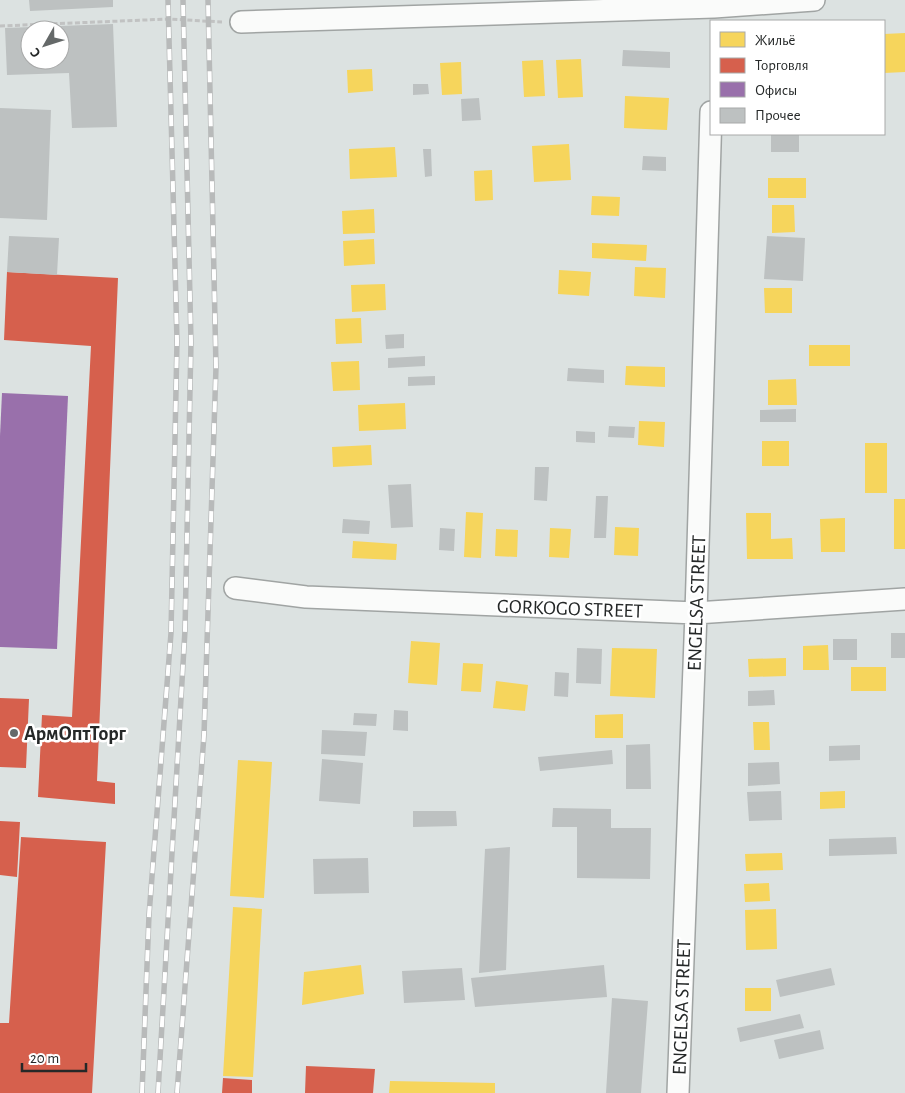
<svg xmlns="http://www.w3.org/2000/svg" width="905" height="1093" viewBox="0 0 905 1093" font-family="'Alegreya Sans',sans-serif">
  <rect width="100%" height="100%" fill="#dce2e1"/>
  <path fill="#f6d55c" d="M905,33V72L884,73V34Z
    M581,59L583,97L558,98L556,60Z
    M543,60L545,96L524,97L522,61Z
    M461,62L462,94L442,95L440,63Z
    M372,69L373,91L348,93L347,70Z
    M625,96L669,98L667,130L624,128Z
    M569,144L571,180L534,182L532,146Z
    M395,147L397,177L350,179L349,149Z
    M492,170L493,200L475,201L474,171Z
    M768,178H806V198H768Z
    M592,196L620,197L619,216L591,215Z
    M772,205H794L795,232L772,233Z
    M374,209L375,233L343,234L342,211Z
    M374,239L375,264L344,266L343,241Z
    M592,243L647,245L646,261L592,258Z
    M635,267L666,268L665,298L634,296Z
    M559,270L591,272L589,296L558,294Z
    M385,284L386,310L352,312L351,285Z
    M764,288H792V313H765Z
    M361,318L362,343L336,344L335,319Z
    M809,345H850V366H809Z
    M359,361L360,390L333,391L331,362Z
    M626,366L665,367V387L625,385Z
    M796,379L797,405H768V380Z
    M405,403L406,429L359,431L358,405Z
    M639,421L665,422L664,447L638,445Z
    M762,441H789V466H762Z
    M865,443H887V493H865Z
    M371,445L372,465L333,467L332,447Z
    M894,499H905V549H894Z
    M466,512L483,513L481,558L464,557Z
    M746,513H771V539L792,538L793,559H747Z
    M845,518V552H821L820,519Z
    M615,527L639,528L638,556L614,555Z
    M550,528L571,529L569,558L549,557Z
    M496,529L518,530L517,557L495,556Z
    M353,541L397,544L396,560L352,558Z
    M411,641L440,643L437,685L408,683Z
    M828,645L829,670H803V646Z
    M612,648L657,649L655,698L610,696Z
    M786,658V676L749,677L748,659Z
    M463,663L483,664L481,692L461,691Z
    M851,667H886V691H851Z
    M496,681L528,685L525,711L493,708Z
    M623,714V738H595V715Z
    M753,722H769L770,750H754Z
    M238,760L272,762L264,898L230,896Z
    M845,791V808L820,809V792Z
    M782,853L783,870L746,871L745,854Z
    M769,883L770,901L745,902L744,884Z
    M233,907L262,909L253,1077L223,1076Z
    M776,909L777,949L746,950L745,910Z
    M361,965L364,994L302,1005L304,972Z
    M745,988H771V1011H745Z
    M390,1081L495,1083V1093H389Z"/>
  <path fill="#d6604d" d="M7,272L118,278L97,781L115,783V804L38,797L42,715L72,717L91,346L4,340Z
    M0,698L29,699L26,768L0,767Z
    M0,821L20,822L17,877L0,875Z
    M21,837L106,842L92,1093H0V1023H9Z
    M306,1066L375,1069L373,1093H305Z
    M223,1078L252,1080V1093H222Z"/>
  <path fill="#9970ab" d="M2,393L68,396L57,649L0,647V436Z"/>
  <path fill="#bdc1c1" fill-rule="evenodd" d="M29,0H113V7L30,11Z
    M113,24L117,127L72,128L69,73L7,75L5,28ZM30,30H60V60H30Z
    M623,50L670,52V68L622,66Z
    M413,84H428L429,94L413,95Z
    M479,98L481,120L462,121L461,99Z
    M0,108L51,110L47,220L0,218Z
    M771,134H799V152H771Z
    M423,149H431L432,176L425,177Z
    M643,156L666,157V171L642,170Z
    M9,236L59,238L57,275L7,272Z
    M767,236L805,238L803,281L764,279Z
    M404,334V348L386,349L385,335Z
    M425,356V366L388,368V358Z
    M568,368L604,370V383L567,381Z
    M435,376V385L408,386V377Z
    M796,409V422H760V410Z
    M609,426L635,427L634,438L608,437Z
    M576,431L595,432V443L576,442Z
    M535,467H549L547,501L534,500Z
    M411,484L413,527L391,528L388,485Z
    M596,496H608L606,538H594Z
    M343,519L370,521L369,534L342,533Z
    M440,528L455,529L454,551L439,550Z
    M891,633H905V658H891Z
    M833,639H857V660H833Z
    M577,648L602,649L601,684L576,683Z
    M555,672L569,673L568,697L554,696Z
    M774,690L775,705L748,706V691Z
    M394,710L408,711V731L393,730Z
    M354,713L377,714L376,726L353,725Z
    M322,730L367,732L365,756L321,754Z
    M650,744L651,789H626V745Z
    M860,745V760L829,761V746Z
    M612,750L613,764L540,771L538,757Z
    M322,759L363,763L360,804L319,801Z
    M779,762L780,784L748,786V763Z
    M781,791L782,820L749,821L747,792Z
    M553,808L611,809V828H651L650,879L577,878V827H552Z
    M413,811H456L457,826L413,827Z
    M896,837L897,854L829,856V839Z
    M510,847L506,970L479,973L485,849Z
    M368,858L369,893L314,894L313,859Z
    M604,965L607,997L475,1007L471,978Z
    M462,968L465,1000L404,1003L402,971Z
    M831,968L835,985L780,997L776,980Z
    M612,998L648,1001L641,1093H606Z
    M800,1014L804,1028L740,1042L737,1028Z
    M820,1030L824,1049L779,1059L774,1040Z"/>
  <g fill="none" stroke-linecap="round" stroke-linejoin="round">
    <defs>
      <path id="minor" d="M241,22L714,7L814,0
        M235,588L306,597L696,613L905,599
        M678,1093L696,613L711,112"/>
    </defs>
    <use href="#minor" stroke="#a0a4a3" stroke-width="24"/>
    <path stroke="#c1c2c2" stroke-width="3" stroke-dasharray="5 2.5" stroke-linecap="butt" d="M0,26L169,19L222,22"/>
    <use href="#minor" stroke="#fafbfa" stroke-width="21"/>
    <defs>
      <path id="rail" d="M142,1093L149,915L171,633L177,341L168,0
        M158,1093L185,630L191,342L183,0
        M177,1093L204,735L216,367L208,0"/>
    </defs>
    <use href="#rail" stroke="#b8baba" stroke-width="5.5"/>
    <use href="#rail" stroke="#fff" stroke-width="4" stroke-dasharray="11" stroke-linecap="butt"/>
  </g>
  <circle fill="#656969" stroke="#fff" stroke-width="2" cx="14" cy="733" r="5"/>
  <g text-anchor="middle" stroke-width="5" stroke-linejoin="round" paint-order="stroke">
    <g font-size="20" fill="#252828" stroke="#fff">
      <text transform="translate(696 603) rotate(-88)" y="7">ENGELSA STREET</text>
      <text transform="translate(570 608) rotate(2)" y="7">GORKOGO STREET</text>
      <text transform="translate(681 1007) rotate(-88)" y="7">ENGELSA STREET</text>
    </g>
    <g font-size="20" font-weight="bold" fill="#252828" stroke="#fff" text-anchor="start">
      <text x="24" y="740">АрмОптТорг</text>
    </g>
  </g>
  <rect x="710" y="20" width="175" height="115" fill="#ffffff" stroke="#a8a9a9"/>
  <rect x="720" y="32" width="25" height="15" fill="#f6d55c" stroke="#a8a9a9"/>
  <text x="755" y="45" font-size="15" fill="#252828">Жильё</text>
  <rect x="720" y="58" width="25" height="15" fill="#d6604d" stroke="#a8a9a9"/>
  <text x="755" y="70" font-size="15" fill="#252828">Торговля</text>
  <rect x="720" y="82" width="25" height="15" fill="#9970ab" stroke="#a8a9a9"/>
  <text x="755" y="95" font-size="15" fill="#252828">Офисы</text>
  <rect x="720" y="108" width="25" height="15" fill="#bdc1c1" stroke="#a8a9a9"/>
  <text x="755" y="120" font-size="15" fill="#252828">Прочее</text>
  <g transform="translate(45 45) rotate(231)"><circle r="24" fill="#ffffff" stroke="#a8a9a9"/>
  <path d="M0-4L9 19L0 12L-9 19Z" fill="#656969"/>
  <text y="-8" font-size="14" font-weight="bold" text-anchor="middle" fill="#252828">С</text>
  </g>
  <path d="M22 1063v8h64v-8" fill="none" stroke="#252828" stroke-width="2.5"/>
  <text x="30" y="1063" font-size="15" fill="#252828" stroke="#ffffff" stroke-width="4" paint-order="stroke">20 m</text>
</svg>
